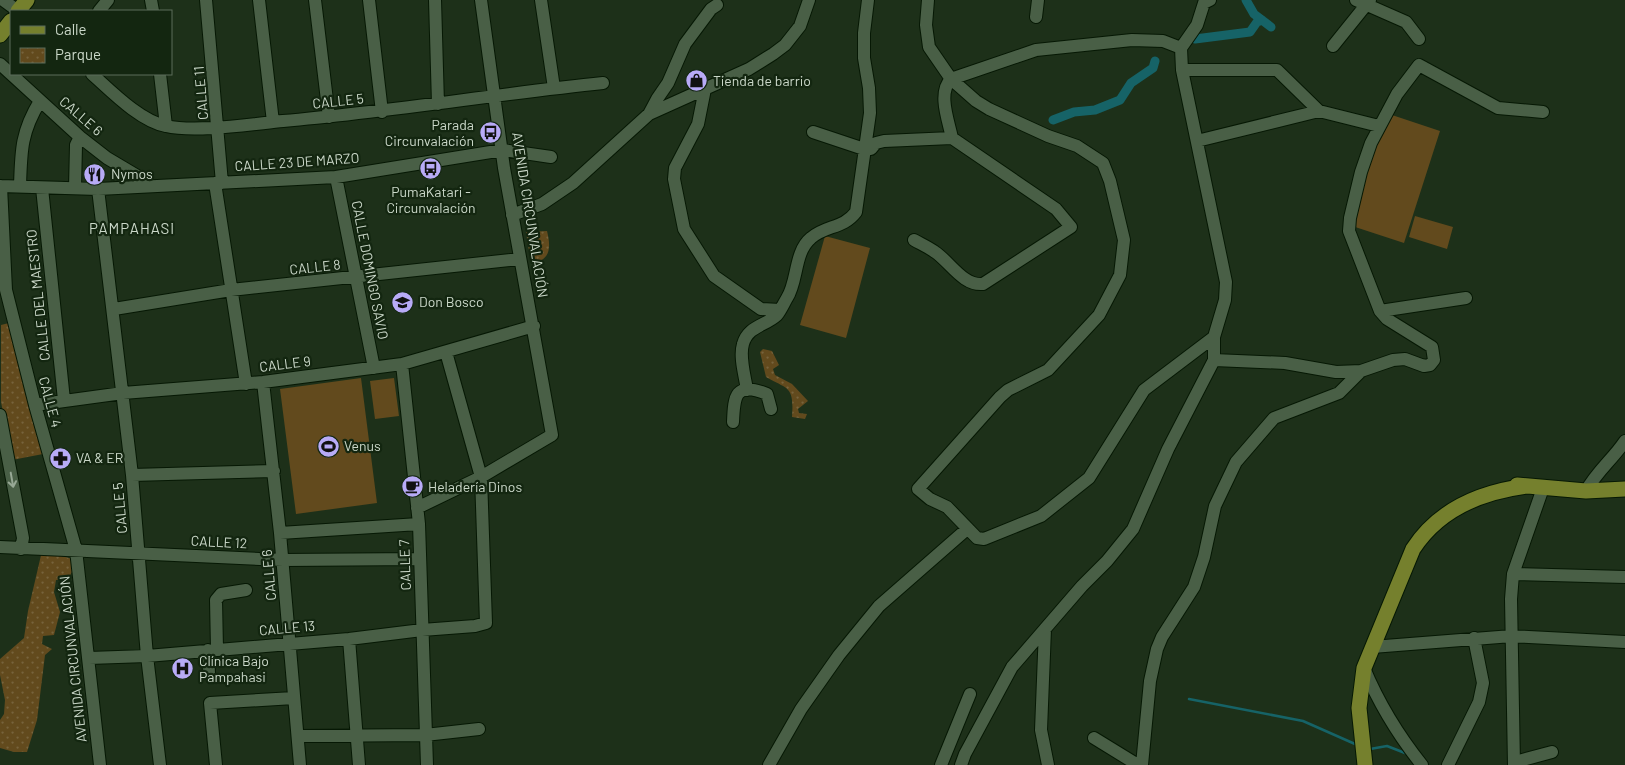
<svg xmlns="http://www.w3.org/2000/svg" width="1625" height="765" viewBox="0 0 1625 765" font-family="Barlow,sans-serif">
  <defs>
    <pattern id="park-dots" width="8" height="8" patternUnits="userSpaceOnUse" patternTransform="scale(1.25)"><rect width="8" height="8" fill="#624a1d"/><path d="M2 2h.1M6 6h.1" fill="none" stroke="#77633c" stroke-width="1.8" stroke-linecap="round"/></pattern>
  </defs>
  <rect width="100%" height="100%" fill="#1d3019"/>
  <path fill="#624a1d" d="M1386,113L1440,131L1404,243L1349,225Z
    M1415,216L1453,227L1447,249L1409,237Z
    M825,236L870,248L846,338L800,325Z
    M361,378L377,503L296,514L280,389Z
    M394,378L399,416L375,419L370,381Z"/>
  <path fill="url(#park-dots)" d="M547,231C551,247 551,261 531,263L526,232Z
    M9,323L43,454L12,460L1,402V325Z
    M763,349L772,351L779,365L773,369L775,375L792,384L808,401L798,409L799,413L807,414L805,419L792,417C794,386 789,390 766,377L760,352Z
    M42,551L73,559L74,568L68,579L56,580L54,592L60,612L54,635L43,636L42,644L52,649L45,655L37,720L27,752H14L0,748V720L4,714L5,700L0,675V659L24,638L28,611Z"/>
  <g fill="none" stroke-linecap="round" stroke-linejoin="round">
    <path stroke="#166367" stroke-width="2.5" d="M1189,699L1303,721L1355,744
      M1370,749L1387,746L1405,753"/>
    <path stroke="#166367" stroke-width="9" d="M1246,0L1254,14L1271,27
      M1195,39L1250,32L1257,22L1262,20
      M1053,120L1074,112L1095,110L1120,100L1131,83L1153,68L1155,61"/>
    <defs>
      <path id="minor" d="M3,0L18,11
        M151,0L153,11
        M206,0L222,183
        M259,0L273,122
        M315,0L329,117
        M369,0L382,112
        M435,0L438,104
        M541,0L554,88
        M928,0L926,25L929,47L951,79L976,101L989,109L1048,136L1077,146L1103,163L1110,181L1124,240L1120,275L1099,315L1048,370L1008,390L1000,397L918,489L930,499L947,507L977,538L984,539L1041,516L1089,478L1144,390L1214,337
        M1356,0L1406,22L1419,39
        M99,11L108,0
        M1036,17L1038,0
        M1333,46L1370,0
        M0,64L80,137L107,158L139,177L142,186
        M1182,70H1277L1319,111
        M92,74C111,91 140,121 166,126C195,133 252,124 283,121C390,112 496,94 603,83
        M160,74L166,126
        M951,79L1036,50L1132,40L1163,41L1181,48
        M951,79C937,93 949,122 952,138
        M705,89L698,124L675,168L674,179L684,229L714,276L761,309L780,310
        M649,114L657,99L668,83L685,44L711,9L717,5
        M813,132L864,149H871L876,143L884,141L952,138L1056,209L1071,227L983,284C963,286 950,262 935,252C928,247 921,244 914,240
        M1197,141L1319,111L1379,126
        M336,177L374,368
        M215,183L246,384
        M0,186L98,189L336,177L503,150L551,157
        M1,186L6,290L35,405L76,550L100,765
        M20,187C21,151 21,132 40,101
        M42,188L64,400
        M75,188L76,145L80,137
        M98,189L132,475L147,656L160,765
        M512,215L542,204L573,183L649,114L749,69L773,54L785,45L800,26L809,0
        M114,309L231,290L520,259
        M1380,311L1466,298
        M1214,360L1285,363L1336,372L1361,371L1393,360L1405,359L1424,366L1430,365L1434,360L1432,347L1387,319L1380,311L1349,231L1350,218L1361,172L1371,143L1397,94L1419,65L1498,108L1543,112
        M402,364L419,524L427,765
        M263,382L280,533L300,765
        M747,390C745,376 739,357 743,344C748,326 765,326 777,315C781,310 784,303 787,298C798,281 794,252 811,238C826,225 843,229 856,212L870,113L869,88L864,58V33L868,0
        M35,405L123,393L263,382L402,364L534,326
        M0,415L23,538L21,549
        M733,422C734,396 735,381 767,394L771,409
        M132,475L274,471
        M1586,491C1597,471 1613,459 1625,441
        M417,508L481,477L552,435L504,168L481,0
        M280,533L419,524
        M0,547L283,560L420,559
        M1513,574L1625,577
        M1045,629L1041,730L1048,765
        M349,639L359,765
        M1372,647L1512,636L1625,642
        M217,649L216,600L221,594L246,590
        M208,650L209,673
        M89,658L147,656L349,639L422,630L475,626L486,623L481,477L446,352
        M1364,668C1379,704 1398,735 1422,765
        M298,736L425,735L479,729
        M1094,738L1138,765
        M1515,762L1552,752
        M216,765L210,703L294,698
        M769,765L801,709L839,655L879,606L967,529
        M941,765L970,694
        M961,765L965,754L1012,667L1082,586L1107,561L1133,529L1168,449L1214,360V337L1225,300L1226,282L1182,70L1181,48L1197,25L1204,3L1210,0
        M1142,765L1150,681L1157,649L1162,637L1194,587L1204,557L1215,506L1236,462L1274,418L1339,393L1361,371
        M1448,765L1479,702L1483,683L1474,638
        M1514,765L1511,599L1513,574L1543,488"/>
      <path id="major" d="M18,11L27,0
        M0,35L11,21
        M1517,485L1586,491L1625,489
        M1365,765L1359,708L1364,668L1413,549C1439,509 1480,492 1527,486"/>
    </defs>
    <use href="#minor" stroke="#061804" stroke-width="14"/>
    <use href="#major" stroke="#061804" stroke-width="17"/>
    <use href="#minor" stroke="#495f46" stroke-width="12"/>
    <use href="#major" stroke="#75802d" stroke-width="15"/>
  </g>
  <defs><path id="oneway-shaft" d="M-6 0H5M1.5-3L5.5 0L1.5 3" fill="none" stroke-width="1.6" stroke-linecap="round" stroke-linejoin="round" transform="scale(1.25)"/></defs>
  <use stroke="#97a895" href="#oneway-shaft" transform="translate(12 480) rotate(80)"/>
  <defs>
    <symbol id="shop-disc" viewBox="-11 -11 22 22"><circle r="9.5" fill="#b8abf7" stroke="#132610"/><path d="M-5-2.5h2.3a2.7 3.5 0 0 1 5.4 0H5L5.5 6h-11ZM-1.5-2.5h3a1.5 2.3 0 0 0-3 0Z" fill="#111"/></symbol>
    <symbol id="bus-disc" viewBox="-11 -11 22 22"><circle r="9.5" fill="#b8abf7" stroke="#132610"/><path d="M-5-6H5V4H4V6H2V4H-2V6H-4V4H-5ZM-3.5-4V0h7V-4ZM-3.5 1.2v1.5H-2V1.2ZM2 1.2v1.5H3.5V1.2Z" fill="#111"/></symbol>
    <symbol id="restaurant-disc" viewBox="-11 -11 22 22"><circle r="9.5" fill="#b8abf7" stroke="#132610"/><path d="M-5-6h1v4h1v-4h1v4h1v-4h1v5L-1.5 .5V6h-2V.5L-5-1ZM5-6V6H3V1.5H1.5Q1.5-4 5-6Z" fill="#111"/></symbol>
    <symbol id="school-disc" viewBox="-11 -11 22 22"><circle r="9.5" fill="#b8abf7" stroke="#132610"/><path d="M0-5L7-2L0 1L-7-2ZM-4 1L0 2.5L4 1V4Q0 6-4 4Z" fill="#111"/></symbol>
    <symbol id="stadium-disc" viewBox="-11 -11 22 22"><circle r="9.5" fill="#b8abf7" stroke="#132610"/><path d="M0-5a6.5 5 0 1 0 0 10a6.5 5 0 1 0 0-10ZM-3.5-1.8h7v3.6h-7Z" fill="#111"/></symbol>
    <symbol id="pharmacy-disc" viewBox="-11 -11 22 22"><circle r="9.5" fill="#b8abf7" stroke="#132610"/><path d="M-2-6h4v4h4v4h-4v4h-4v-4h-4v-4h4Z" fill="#111"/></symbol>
    <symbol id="cafe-disc" viewBox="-11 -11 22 22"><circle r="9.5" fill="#b8abf7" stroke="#132610"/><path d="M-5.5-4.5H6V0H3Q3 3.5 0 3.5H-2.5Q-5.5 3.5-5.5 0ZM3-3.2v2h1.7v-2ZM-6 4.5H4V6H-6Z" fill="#111"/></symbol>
    <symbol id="hospital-disc" viewBox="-11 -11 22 22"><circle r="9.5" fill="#b8abf7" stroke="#132610"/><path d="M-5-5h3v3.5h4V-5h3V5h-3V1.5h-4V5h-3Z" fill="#111"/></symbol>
  </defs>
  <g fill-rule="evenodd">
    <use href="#shop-disc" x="684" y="68" width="25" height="25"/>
    <use href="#bus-disc" x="478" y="120" width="25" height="25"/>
    <use href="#bus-disc" x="418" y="156" width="25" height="25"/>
    <use href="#restaurant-disc" x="82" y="162" width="25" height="25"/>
    <use href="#school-disc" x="390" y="290" width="25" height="25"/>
    <use href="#stadium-disc" x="316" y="434" width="25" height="25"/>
    <use href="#pharmacy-disc" x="48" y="446" width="25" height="25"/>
    <use href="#cafe-disc" x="400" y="474" width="25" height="25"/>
    <use href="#hospital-disc" x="170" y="656" width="25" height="25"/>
  </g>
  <g text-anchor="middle" stroke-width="4.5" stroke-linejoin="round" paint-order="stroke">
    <g font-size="14" fill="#cbd8c9" stroke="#132610" text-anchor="start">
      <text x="713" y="86">Tienda de barrio</text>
      <text x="474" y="130" text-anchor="end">Parada<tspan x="474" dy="16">Circunvalación</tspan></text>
      <text x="111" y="179">Nymos</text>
      <text x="431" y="197" text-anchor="middle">PumaKatari -<tspan x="431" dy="16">Circunvalación</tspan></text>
      <text x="419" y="307">Don Bosco</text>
      <text x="344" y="451">Venus</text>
      <text x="76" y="463">VA &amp; ER</text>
      <text x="428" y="492">Heladería Dinos</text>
      <text x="199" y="666">Clínica Bajo<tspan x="199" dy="16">Pampahasi</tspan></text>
    </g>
    <g font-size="14" fill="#cbd8c9" stroke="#132610">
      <text transform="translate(201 93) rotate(-95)" y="5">CALLE 11</text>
      <text transform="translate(338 101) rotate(-6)" y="5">CALLE 5</text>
      <text transform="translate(81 116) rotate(41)" y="5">CALLE 6</text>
      <text transform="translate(297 162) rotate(-4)" y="5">CALLE 23 DE MARZO</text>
      <text transform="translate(530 215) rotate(81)" y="5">AVENIDA CIRCUNVALACIÓN</text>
      <text transform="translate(315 267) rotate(-6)" y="5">CALLE 8</text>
      <text transform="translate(370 270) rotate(79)" y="5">CALLE DOMINGO SAVIO</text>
      <text transform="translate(38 295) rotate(-96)" y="5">CALLE DEL MAESTRO</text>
      <text transform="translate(285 364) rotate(-7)" y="5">CALLE 9</text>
      <text transform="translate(50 402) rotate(75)" y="5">CALLE 4</text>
      <text transform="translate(120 508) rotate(-95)" y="5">CALLE 5</text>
      <text transform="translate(219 542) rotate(3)" y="5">CALLE 12</text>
      <text transform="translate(405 565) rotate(-92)" y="5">CALLE 7</text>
      <text transform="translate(269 575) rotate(-95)" y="5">CALLE 6</text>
      <text transform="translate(287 628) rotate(-5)" y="5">CALLE 13</text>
      <text transform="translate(73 659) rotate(-96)" y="5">AVENIDA CIRCUNVALACIÓN</text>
    </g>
    <g font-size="15" letter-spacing="1" fill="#cbd8c9" stroke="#132610">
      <text x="132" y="234">PAMPAHASI</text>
    </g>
  </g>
  <rect x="10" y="10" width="162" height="65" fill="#132610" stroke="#5d6d5a"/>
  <rect x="20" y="26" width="25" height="8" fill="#75802d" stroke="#5d6d5a"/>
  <text x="55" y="35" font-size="15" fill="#cbd8c9">Calle</text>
  <rect x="20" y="48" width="25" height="15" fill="url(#park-dots)" stroke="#5d6d5a"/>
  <text x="55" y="60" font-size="15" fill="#cbd8c9">Parque</text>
</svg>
